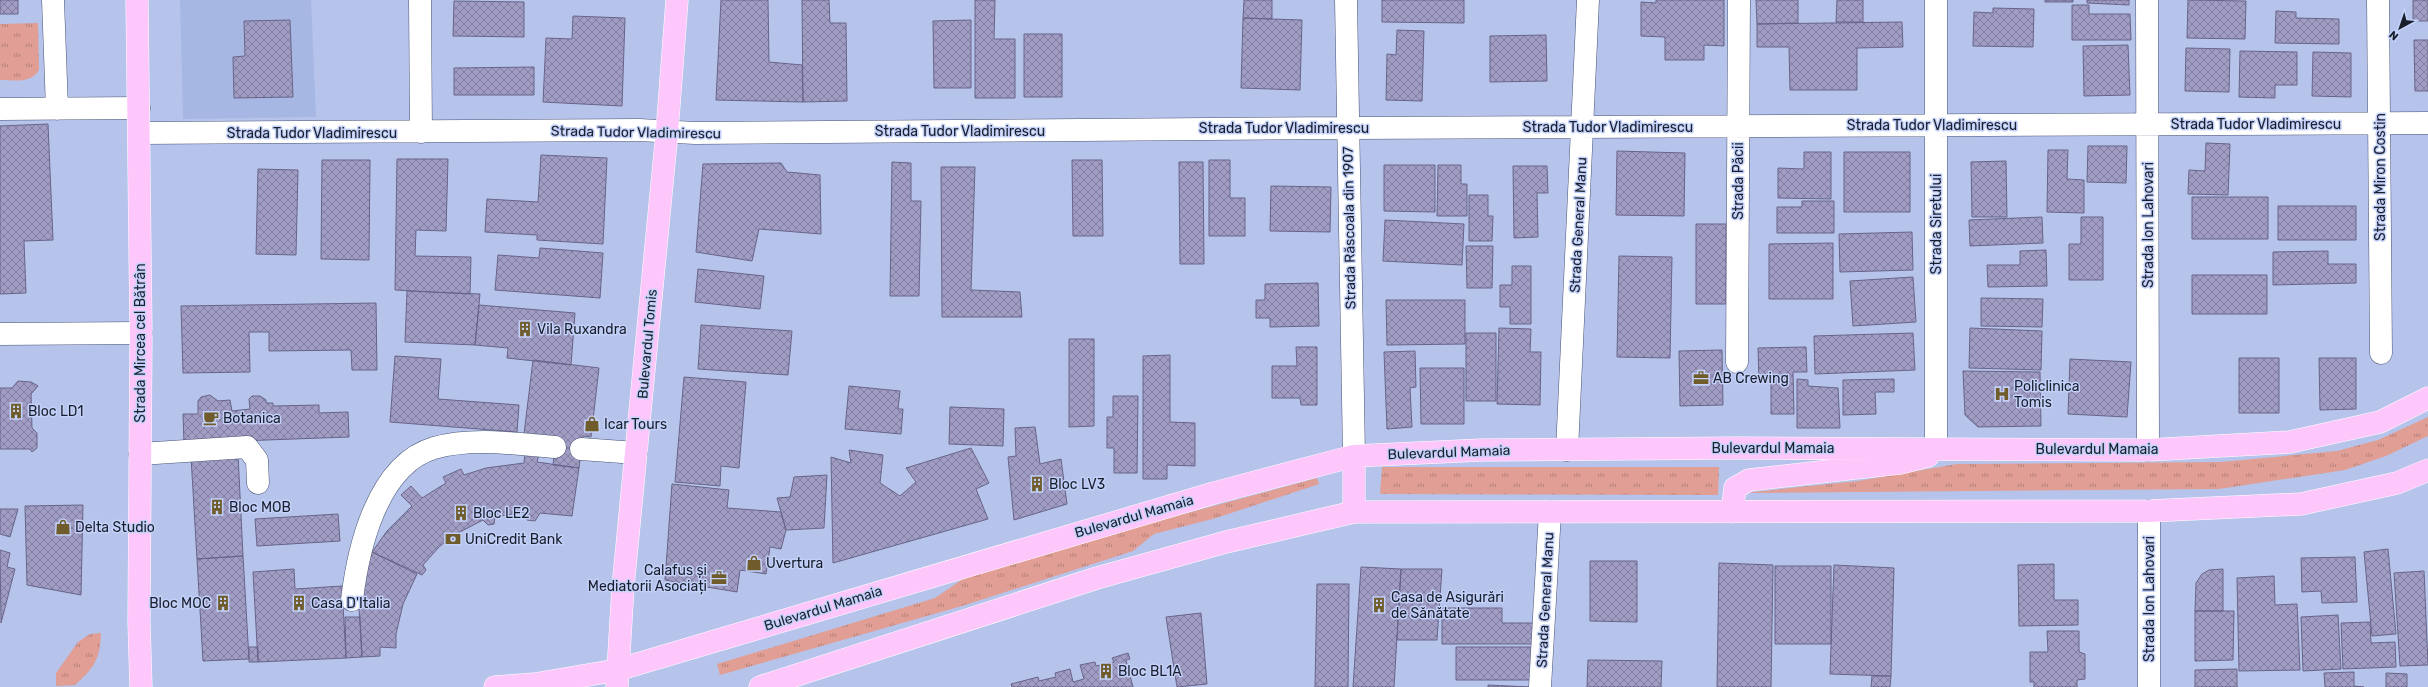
<svg xmlns="http://www.w3.org/2000/svg" width="2428" height="687" viewBox="0 0 2428 687" font-family="Rubik,sans-serif">
  <defs>
    <pattern id="grass-tufts" width="24" height="20" patternUnits="userSpaceOnUse"><rect width="24" height="20" fill="#e09e94"/><path d="M3 7l-1-3M5 7V3M7 7l1-3M15 17l-1-3M17 17v-4M19 17l1-3" fill="none" stroke="#b58079"/></pattern>
    <pattern id="building-cross-hatch" width="8" height="8" patternUnits="userSpaceOnUse"><rect width="8" height="8" fill="#a09cc4"/><path d="M0 0l8 8M0 8l8-8" fill="none" stroke="#817f9f"/></pattern>
  </defs>
  <rect width="100%" height="100%" fill="#b6c4ec"/>
  <path fill="#a7b7e3" d="M180,0H311L316,117L183,119Z"/>
  <path fill="url(#grass-tufts)" d="M38,23L39,70C31,84 14,80 0,80V24Z
    M2428,417V436L2386,456L2345,470L2219,489L1743,493L1858,481L1957,464L2221,462L2337,451L2378,440Z
    M1382,467H1719L1718,495L1380,494Z
    M1317,478L1319,484L1216,518L1154,534L1133,551L962,606L720,675L717,664L935,598L976,570Z
    M101,633C100,660 94,668 75,685L56,686V673L78,642L90,634Z"/>
  <path fill="url(#building-cross-hatch)" stroke="#686489" d="M0,0H18V14H0Z
    M721,0H768L769,62L802,65L803,102L716,100Z
    M802,0H829L830,23H846L847,101L803,102Z
    M975,0H995L994,39H1015V98H975Z
    M1244,0H1272V19L1243,18Z
    M1382,0H1464V23L1382,22Z
    M1656,0H1724V46L1704,45V60H1665V37L1641,36V2L1656,3Z
    M1756,0H1798V23L1757,24Z
    M1837,0H1863V22H1836Z
    M2045,0H2073V2H2045Z
    M2087,0H2129V5L2087,3Z
    M2188,0L2246,1L2245,39L2187,38Z
    M2413,0H2428V21H2413Z
    M454,1L524,2V37L453,36Z
    M2072,5H2089V14H2130L2131,40H2072Z
    M1993,8L2034,9L2033,47L1973,46L1974,12L1993,13Z
    M2276,11L2296,12V18L2339,19V44L2275,43Z
    M573,16L625,18L622,106L543,102L546,38L572,39Z
    M1243,18L1302,20L1300,90L1241,88Z
    M290,20L293,97L234,98L233,57L245,56L244,21Z
    M971,20V88H934L933,21Z
    M1902,22L1903,47L1857,48V90H1790L1789,47H1757V24Z
    M1397,30L1424,31L1422,101L1386,100L1387,54L1396,55Z
    M1024,34H1062V97H1024Z
    M1546,35L1547,81L1490,82V36Z
    M2414,40H2428V91H2415Z
    M2128,45L2130,95L2084,96L2083,46Z
    M2186,48L2230,49L2229,92L2185,91Z
    M2240,51L2297,52V85H2275V98L2239,97Z
    M2313,52L2351,53V97L2312,96Z
    M534,67V95H454V68Z
    M48,124L53,240L24,241L26,293L0,294V126Z
    M2206,143L2230,144L2228,195L2188,194L2189,170L2205,171Z
    M2088,146H2127L2126,183L2087,182Z
    M2048,150H2068L2067,179L2084,180V213L2047,212Z
    M1617,151L1685,153L1684,216L1616,215Z
    M1804,152H1831V199L1778,198V168L1804,169Z
    M1844,152H1910V212H1844Z
    M541,155L607,158L603,244L537,240V235L485,232L487,199L538,202Z
    M397,159H448L446,231L416,230L415,256L471,257L470,294L395,290Z
    M322,160H370L369,260L321,259Z
    M1072,160H1102L1103,236H1073Z
    M1209,160H1230V198H1245V236H1209Z
    M2006,161L2007,217H1972L1971,162Z
    M892,162L911,163V201H921L919,296H890Z
    M1179,162H1203L1204,264H1180Z
    M781,163L787,172L820,175L821,234L759,229L752,261L696,252L703,164Z
    M1384,165H1435V212L1384,211Z
    M1438,165H1461V184H1467V216H1437Z
    M1513,166H1547L1548,193H1537L1538,237L1514,238Z
    M941,167H975L971,290L1020,292L1022,317H942Z
    M258,169L298,170L296,255L256,254Z
    M1271,186L1331,187L1330,232L1270,231Z
    M1469,195H1488V216H1493L1492,241H1469Z
    M2192,197H2268V239H2192Z
    M1802,201H1834V233H1777V207H1802Z
    M2278,206H2356V240H2278Z
    M2042,217L2043,243L1970,246L1969,220Z
    M2081,217H2103V280H2069V244H2081Z
    M1385,220L1464,224L1462,265L1383,261Z
    M1696,224H1726V304H1696Z
    M1912,232L1913,270L1840,272L1839,234Z
    M1833,243V299H1769V244Z
    M1466,246H1493L1492,288H1467Z
    M540,248L603,253L600,298L495,290L498,255L539,258Z
    M2046,250L2047,286L1988,287L1987,265H2020V251Z
    M2328,251V264H2356V283L2273,285V252Z
    M1619,256L1672,257L1670,358L1617,357Z
    M1512,266H1531V324H1510V307H1500V285H1512Z
    M698,269L764,276L760,309L695,302Z
    M2192,275H2267V314H2192Z
    M1913,277L1916,322L1853,326L1850,281Z
    M1318,283L1319,326L1270,327V318H1256V300H1265V284Z
    M407,291L480,294L475,345L405,342Z
    M1981,298L2043,299L2042,327L1981,326Z
    M1386,300H1465V344L1387,345Z
    M376,303L377,370H352L351,350L269,351V332H249L250,372L183,373L181,306Z
    M479,305L575,313L571,365L507,358L508,348L475,345Z
    M701,325L792,331L788,375L698,369Z
    M1499,328L1531,329L1530,352H1541L1540,405L1497,404Z
    M1970,328L2042,331L2041,370L1969,368Z
    M1466,333H1496V401H1466Z
    M1913,333L1915,370L1815,374L1814,336Z
    M1069,339H1094V426L1069,427Z
    M1296,347H1317V405H1301L1300,398H1272V366H1297Z
    M1806,347L1807,372H1793L1794,414H1771V381H1759L1758,348Z
    M1722,350L1723,405L1680,406L1679,351Z
    M1415,351L1416,387L1410,388L1412,427L1387,429L1384,352Z
    M1170,355V422L1195,423V466L1167,465V479H1143V356Z
    M395,356L441,359L438,399L519,405L517,432L390,422Z
    M2239,358H2279V413H2239Z
    M2319,358H2356V409L2320,410Z
    M2070,359L2131,362L2127,417L2068,414Z
    M533,360L599,368L591,437L583,436L579,468L553,465L555,447L524,434Z
    M1420,368H1464V424H1421Z
    M1963,371L2040,372L2041,426L1978,427L1965,415Z
    M684,377L746,382L739,468L721,466L720,486L675,482Z
    M1797,379L1808,380V386L1838,388L1840,428H1797Z
    M1894,379V392H1875L1876,414L1843,415V380Z
    M18,381L31,382L38,386L31,394L32,428L37,433V448L32,452L30,449H0V388H12Z
    M849,386L900,391L898,409H903L901,434L845,429Z
    M210,395L218,401L230,400L232,411L250,409L249,399L252,396H260L266,400V403H273V406L319,405V413L348,412L349,437L184,443L183,414H198V401L201,397Z
    M1113,396H1138L1137,473H1114V448H1107V417H1113Z
    M950,407L1004,409L1003,446L949,444Z
    M1035,427L1040,464L1061,459L1067,504L1014,520L1008,457L1016,456L1015,428Z
    M971,448L989,483L976,489L988,519L833,563L831,457L851,463L849,450L883,455L880,483L900,496L916,482L906,468Z
    M525,452L539,454L537,462L579,468L572,516L540,513L535,521L527,520L524,512L495,517L494,524L488,525L483,520L456,534L457,541L451,544L445,542L439,547L423,565L426,570L422,575L372,552L387,531L412,506L401,495L411,486L422,498L446,483L443,477L461,469L464,475L486,468L524,463Z
    M238,454L243,556L197,559L191,457Z
    M827,475L824,528L786,530L777,498L790,497L794,477Z
    M672,484L729,490L727,508L781,512L786,530L781,549L770,547L766,574L740,570L737,592L665,580Z
    M83,505L81,595L27,585L25,506Z
    M0,509H18L10,537L0,534Z
    M338,514L340,541L257,546L255,519Z
    M2388,549L2396,634L2372,636L2364,552Z
    M0,550L10,553L7,567L15,569L1,623Z
    M372,552L417,574L403,604L396,634V648L380,647V656L362,657L358,592L361,572Z
    M243,556L249,659L203,661L197,559Z
    M2355,557L2357,602L2322,603L2321,591L2302,592L2301,558Z
    M1590,561H1637V622L1590,621Z
    M1719,563L1773,565L1771,687H1717Z
    M2054,564V600H2078V625L2019,626L2018,565Z
    M1834,565L1894,568L1891,676L1830,674Z
    M1775,566H1831V644H1775Z
    M1361,567L1401,569L1394,687H1353Z
    M294,569L295,589L342,586L346,658L258,662L253,572Z
    M1401,569H1442L1437,640H1397Z
    M2223,569V611H2195L2196,583L2202,574L2209,570Z
    M2424,571L2428,665L2400,666L2394,573Z
    M2274,576L2275,605L2297,604L2300,670L2239,671L2237,578Z
    M1317,584H1349L1348,687H1315Z
    M1442,608H1502V623H1533L1534,644H1442Z
    M2195,611H2234L2233,660L2195,661Z
    M1201,613L1207,684L1177,687L1166,617Z
    M2338,615L2341,669L2303,671L2301,617Z
    M345,617H360L362,657L346,658Z
    M2370,622L2371,643L2395,642L2396,667L2343,669L2341,623Z
    M2047,631H2079V652L2085,654V679L2077,680V687H2034V682H2030V652H2048Z
    M249,647H258V662H249Z
    M1456,647H1533V680H1456Z
    M1128,653L1130,659L1126,660L1133,687H1012L1011,684L1038,677L1039,681L1056,677L1055,673L1070,669L1073,682L1084,679L1080,665L1095,662L1096,666L1114,662L1112,658Z
    M1588,660L1662,661L1661,687H1587Z
    M2237,669V687H2195V670Z
    M2354,672V686L2364,687H2325L2324,673Z
    M2386,673L2407,674V687H2386Z
    M1872,676H1891L1890,687H1871Z
    M1488,685L1530,687H1488Z"/>
  <g fill="none" stroke-linecap="round" stroke-linejoin="round">
    <defs>
      <path id="minor" d="M53,0L57,109
        M420,0L421,132
        M1346,0L1354,456
        M1936,0V448
        M2147,0L2148,450
        M2378,0L2381,353
        M0,109L139,108
        M140,133L639,130L695,133L1347,128L2428,123
        M0,334L141,333
        M1737,362L1739,0
        M581,449L636,453
        M1567,450L1588,0
        M140,454L247,447L257,460L258,483
        M2149,511V687
        M352,600C358,549 377,465 434,448C473,437 516,444 555,447
        M1540,687L1550,512"/>
      <path id="major" d="M137,0L141,333L139,623L141,687
        M1354,456V512
        M1732,512L1735,488L1749,480L1900,463L1928,456
        M495,687L535,684L617,670L1214,493L1354,456L1482,450L1737,448L2148,450L2290,442L2380,422L2428,398
        M617,687L623,587L667,132L677,0
        M760,687L1097,578L1226,542L1354,512L2149,511L2301,504L2397,483L2428,470"/>
    </defs>
    <use href="#minor" stroke="#475375" stroke-width="23"/>
    <use href="#major" stroke="#fff" stroke-width="23"/>
    <use href="#minor" stroke="#fff" stroke-width="22"/>
    <use href="#major" stroke="#fec7fb" stroke-width="22"/>
  </g>
  <defs>
    <symbol id="building-bare" viewBox="-9 -9 18 18"><path d="M-4-6H4V6H1V3H-1V6H-4ZM-2.5-4.3h1.7v1.8h-1.7ZM.8-4.3h1.7v1.8H.8ZM-2.5-1h1.7V.8h-1.7ZM.8-1h1.7V.8H.8Z" fill="#6f5c2a" stroke="#c3d1f9" stroke-width="2.5" paint-order="stroke"/></symbol>
    <symbol id="office-bare" viewBox="-9 -9 18 18"><path d="M-6-3h4V-5.5h4V-3h4V5H-6ZM-1-4.5V-3h2v-1.5ZM-6 0V1H6V0Z" fill="#6f5c2a" stroke="#c3d1f9" stroke-width="2.5" paint-order="stroke"/></symbol>
    <symbol id="hospital-bare" viewBox="-9 -9 18 18"><path d="M-5-5h3v3.5h4V-5h3V5h-3V1.5h-4V5h-3Z" fill="#6f5c2a" stroke="#c3d1f9" stroke-width="2.5" paint-order="stroke"/></symbol>
    <symbol id="cafe-bare" viewBox="-9 -9 18 18"><path d="M-5.5-4.5H6V0H3Q3 3.5 0 3.5H-2.5Q-5.5 3.5-5.5 0ZM3-3.2v2h1.7v-2ZM-6 4.5H4V6H-6Z" fill="#6f5c2a" stroke="#c3d1f9" stroke-width="2.5" paint-order="stroke"/></symbol>
    <symbol id="shop-bare" viewBox="-9 -9 18 18"><path d="M-5-2.5h2.3a2.7 3.5 0 0 1 5.4 0H5L5.5 6h-11ZM-1.5-2.5h3a1.5 2.3 0 0 0-3 0Z" fill="#6f5c2a" stroke="#c3d1f9" stroke-width="2.5" paint-order="stroke"/></symbol>
    <symbol id="bank-bare" viewBox="-9 -9 18 18"><path d="M-6-4H6V4H-6ZM0-2.3a2.3 2.3 0 1 0 0 4.6a2.3 2.3 0 1 0 0-4.6Z" fill="#6f5c2a" stroke="#c3d1f9" stroke-width="2.5" paint-order="stroke"/></symbol>
  </defs>
  <g fill-rule="evenodd">
    <use href="#building-bare" x="514" y="318" width="22" height="22"/>
    <use href="#office-bare" x="1690" y="367" width="22" height="22"/>
    <use href="#hospital-bare" x="1991" y="383" width="22" height="22"/>
    <use href="#building-bare" x="5" y="400" width="22" height="22"/>
    <use href="#cafe-bare" x="200" y="407" width="22" height="22"/>
    <use href="#shop-bare" x="581" y="413" width="22" height="22"/>
    <use href="#building-bare" x="1026" y="473" width="22" height="22"/>
    <use href="#building-bare" x="206" y="496" width="22" height="22"/>
    <use href="#building-bare" x="450" y="502" width="22" height="22"/>
    <use href="#shop-bare" x="52" y="516" width="22" height="22"/>
    <use href="#bank-bare" x="442" y="528" width="22" height="22"/>
    <use href="#shop-bare" x="743" y="552" width="22" height="22"/>
    <use href="#office-bare" x="708" y="567" width="22" height="22"/>
    <use href="#building-bare" x="212" y="592" width="22" height="22"/>
    <use href="#building-bare" x="288" y="592" width="22" height="22"/>
    <use href="#building-bare" x="1368" y="594" width="22" height="22"/>
    <use href="#building-bare" x="1095" y="660" width="22" height="22"/>
  </g>
  <g text-anchor="middle" stroke-width="3" stroke-linejoin="round" paint-order="stroke">
    <g font-size="14" fill="#181e2c" stroke="#c3d1f9">
      <text x="2256" y="129">Strada Tudor Vladimirescu</text>
      <text x="1932" y="130">Strada Tudor Vladimirescu</text>
      <text x="1608" y="132">Strada Tudor Vladimirescu</text>
      <text x="1284" y="133">Strada Tudor Vladimirescu</text>
      <text x="960" y="136">Strada Tudor Vladimirescu</text>
      <text transform="translate(636 132) rotate(1)" y="5">Strada Tudor Vladimirescu</text>
      <text x="312" y="138">Strada Tudor Vladimirescu</text>
      <text transform="translate(2380 177) rotate(-90)" y="5">Strada Miron Costin</text>
      <text transform="translate(1738 181) rotate(-90)" y="5">Strada Păcii</text>
      <text transform="translate(1936 224) rotate(-90)" y="5">Strada Siretului</text>
      <text transform="translate(1578 225) rotate(-87)" y="5">Strada General Manu</text>
      <text transform="translate(2148 225) rotate(-90)" y="5">Strada Ion Lahovari</text>
      <text transform="translate(1349 228) rotate(-91)" y="5">Strada Răscoala din 1907</text>
      <text transform="translate(140 343) rotate(-90)" y="5">Strada Mircea cel Bătrân</text>
      <text transform="translate(647 344) rotate(-85)" y="5">Bulevardul Tomis</text>
      <text x="1773" y="453">Bulevardul Mamaia</text>
      <text x="2097" y="454">Bulevardul Mamaia</text>
      <text transform="translate(1449 452) rotate(-2)" y="5">Bulevardul Mamaia</text>
      <text transform="translate(1134 516) rotate(-16)" y="5">Bulevardul Mamaia</text>
      <text transform="translate(2149 599) rotate(-90)" y="5">Strada Ion Lahovari</text>
      <text transform="translate(1545 600) rotate(-87)" y="5">Strada General Manu</text>
      <text transform="translate(823 608) rotate(-17)" y="5">Bulevardul Mamaia</text>
    </g>
    <g font-size="14" fill="#181e2c" stroke="#c3d1f9" text-anchor="start">
      <text x="537" y="334">Vila Ruxandra</text>
      <text x="1713" y="383">AB Crewing</text>
      <text x="2014" y="391">Policlinica<tspan x="2014" dy="16">Tomis</tspan></text>
      <text x="28" y="416">Bloc LD1</text>
      <text x="223" y="423">Botanica</text>
      <text x="604" y="429">Icar Tours</text>
      <text x="1049" y="489">Bloc LV3</text>
      <text x="229" y="512">Bloc MOB</text>
      <text x="473" y="518">Bloc LE2</text>
      <text x="75" y="532">Delta Studio</text>
      <text x="465" y="544">UniCredit Bank</text>
      <text x="766" y="568">Uvertura</text>
      <text x="707" y="575" text-anchor="end">Calafus și<tspan x="707" dy="16">Mediatorii Asociați</tspan></text>
      <text x="1391" y="602">Casa de Asigurări<tspan x="1391" dy="16">de Sănătate</tspan></text>
      <text x="211" y="608" text-anchor="end">Bloc MOC</text>
      <text x="311" y="608">Casa D'Italia</text>
      <text x="1118" y="676">Bloc BL1A</text>
    </g>
  </g>
  <g transform="translate(2400 28) rotate(220)" stroke="#c3d1f9" stroke-width="3" paint-order="stroke">
  <path d="M0-3L7 15L0 10L-7 15Z" fill="#181e2c"/>
  <text y="-6" font-size="11" font-weight="bold" text-anchor="middle" fill="#181e2c">N</text>
  </g>
</svg>
